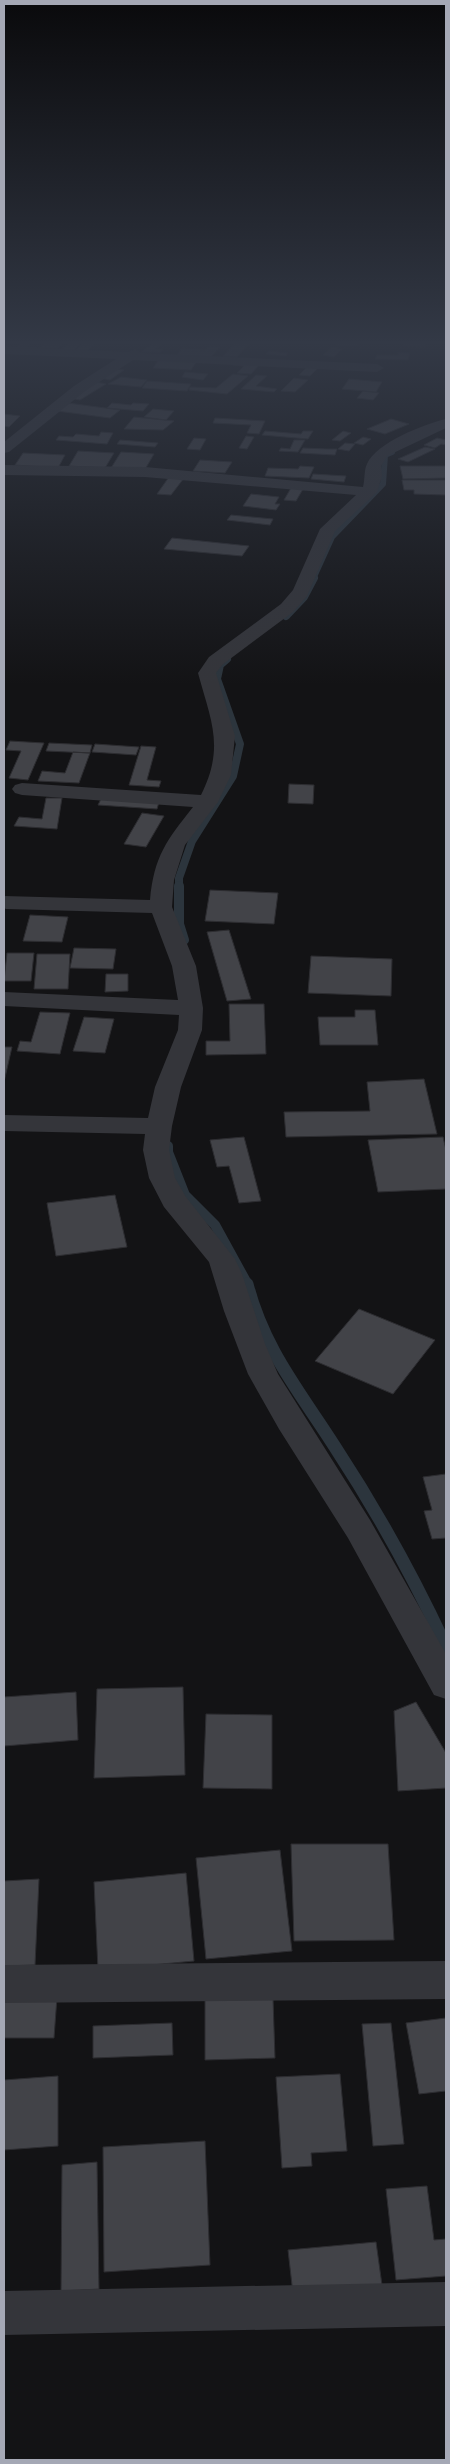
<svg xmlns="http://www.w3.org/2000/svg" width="450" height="2464" viewBox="0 0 450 2464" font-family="'Work Sans',sans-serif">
  <rect width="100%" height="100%" fill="#131315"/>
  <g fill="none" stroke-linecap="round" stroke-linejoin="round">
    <path stroke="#2c353d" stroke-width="6" d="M313,579L332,537L383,484L385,455L392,452"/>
    <path stroke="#2c353d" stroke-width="8" d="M286,616L304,597L314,578
      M179,887V878L192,841L233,776L240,744L217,679L220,665L227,659"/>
    <path stroke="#2c353d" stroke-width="10" d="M179,886V924L184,940
      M168,1146V1152L185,1195L215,1225L248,1285"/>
    <path stroke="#2c353d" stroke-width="13" d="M247,1284C264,1350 300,1392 335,1447C377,1511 414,1578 446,1647"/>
  </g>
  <path fill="#424348" stroke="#2d2d31" d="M23,340H33L26,347H17Z
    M48,340H66L57,349L40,347Z
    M86,340H98L87,351L76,350Z
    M238,340H252L237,357L223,356Z
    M406,340H422L421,342H427L424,347L403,346Z
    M73,341L82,342L74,350L61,349Z
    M337,341L358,342V345H336Z
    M152,344L161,345L155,349L163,350L160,353L141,352Z
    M209,346L220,347L211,357L177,355L182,348L205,350Z
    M332,347L342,349L334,357L323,355Z
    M269,351L288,353L286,356L266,354Z
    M398,352L410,353L408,360L375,359L377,355H398Z
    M160,358L197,361L191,370L153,368Z
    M237,361L261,363L251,374L237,373L244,366L233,365Z
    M309,365L320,366L310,376L299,375Z
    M115,369L124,370L110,380L101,378Z
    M185,372L208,374L203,380L182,377Z
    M233,374L248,376L227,394L189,390L190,387L216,388Z
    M256,375L267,376L256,386L277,389L274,392L241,389Z
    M121,377L147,380L141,387L108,384Z
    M294,378L308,380L295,392L281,391Z
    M349,379L382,382L376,392L342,389Z
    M147,381L191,384L187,391L142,388Z
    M96,382L106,384L80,400L70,398Z
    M363,391L379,393L373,400L357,398Z
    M68,403L120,410L110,418L57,411Z
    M112,403L131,405L133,403L149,404L143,411L107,408Z
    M153,409L174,411L166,420L144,417Z
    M4,414L20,416L9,427L4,426Z
    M134,417L174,421L163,430L124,429Z
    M215,418L265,421L259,434L247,433L251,425L213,423Z
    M391,419L409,424L385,434L367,429Z
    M265,431L301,434L303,431H313L308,439L262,435Z
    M343,431L351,433L340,441L332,440Z
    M101,432L113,433L107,444L56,440L59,436L73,437L76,434L99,436Z
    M246,436L254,437L247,449L239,448Z
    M363,437L371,439L363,445L354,443Z
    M194,438L206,439L200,450L187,449Z
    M437,438L446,440V445L441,444L435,448L424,445Z
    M120,440L158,443L155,447L117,444Z
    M294,440H305L298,452L279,451L281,448L290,449Z
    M345,443L355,444L349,451L338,449Z
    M425,447L435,449L408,462L398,459Z
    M303,448L326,449H337L335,455L300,453Z
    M78,451L114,453L105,468L69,466Z
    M121,452L154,454L144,471L111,468Z
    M23,453L65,455L58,468L15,465Z
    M200,460L232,462L225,473L193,471Z
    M300,466L314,467L309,478L265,476L268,468L298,469Z
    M400,466H446V478L403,479Z
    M313,474L346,476L344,482L311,479Z
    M169,477L184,478L171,495L157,494Z
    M402,480H446V495L414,494V490H404Z
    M291,488L303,489L296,501L284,500Z
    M251,494L279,497L275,504H280L276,510L243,506Z
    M231,515L273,519L270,525L227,520Z
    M172,538L249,546L242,556L164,549Z
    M10,741L44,743L28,780L9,778L21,751L6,750Z
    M49,743L92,745L90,753L46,751Z
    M95,744L139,747L136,755L92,752Z
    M141,746L156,747L147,780L161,781L159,787L129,785Z
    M73,752L90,753L79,783L38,781L42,771L65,773Z
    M289,784L314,785L313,804L288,803Z
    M102,797L159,802L157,809L98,805Z
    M46,798H62L57,829L14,826L19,817L42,819Z
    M142,813L164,816L146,847L124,844Z
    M210,890L278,893L274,924L205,921Z
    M30,915L68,917L62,942L23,941Z
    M229,930L251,999L227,1001L207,932Z
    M74,948L116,949L113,969L70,968Z
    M7,953H34L31,981H4Z
    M37,954H70L68,989H34Z
    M311,956L392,959L391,996L308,993Z
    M106,974H128V991L105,992Z
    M229,1004H264L266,1054L206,1055V1041H230Z
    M355,1010H375L378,1045H320L318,1017H355Z
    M40,1012L70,1013L60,1054L17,1051L20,1041L31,1042Z
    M84,1017L114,1019L105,1053L73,1051Z
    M4,1047H12L4,1082Z
    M424,1079L437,1134L286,1137L284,1112L370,1111L367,1082Z
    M244,1137L261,1201L239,1203L229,1166L217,1167L210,1140Z
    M443,1137L446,1150V1189L378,1192L368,1140Z
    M115,1195L127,1247L56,1256L47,1203Z
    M359,1309L435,1340L393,1394L315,1361Z
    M446,1474V1538L432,1539L424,1511L432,1510L423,1477Z
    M183,1687L185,1775L94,1778L97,1689Z
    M76,1692L78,1740L4,1746V1697Z
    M416,1702L446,1753V1788L398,1791L394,1711Z
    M206,1714L272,1715V1789L203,1788Z
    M291,1844H388L394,1940L294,1941Z
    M280,1850L292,1951L206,1959L196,1858Z
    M186,1873L194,1961L98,1970L94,1882Z
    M39,1879L35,1965L4,1966V1881Z
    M4,1996L57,1997L54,2038H4Z
    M273,1998L275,2058L205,2060V2000Z
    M446,2018V2091L419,2094L406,2023Z
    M172,2023L173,2055L93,2058V2026Z
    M391,2023L404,2144L373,2146L362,2024Z
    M340,2074L347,2151L311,2153L312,2166L282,2168L276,2077Z
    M58,2076V2146L4,2150V2080Z
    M205,2141L210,2265L104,2272L103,2147Z
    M97,2162L99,2289L61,2291L62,2165Z
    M427,2186L434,2240L446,2239V2276L396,2280L386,2189Z
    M376,2242L382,2285L293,2294L288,2250Z"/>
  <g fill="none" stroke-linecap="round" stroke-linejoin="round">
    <path fill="#34353a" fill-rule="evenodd" d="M4,346L128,352L135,349L141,353L377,364L384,368L377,372L133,360L84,392L9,452L4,453V442L74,386L116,359L4,354Z
      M446,419V428L387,456L381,466L382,476L377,492L335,531L307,596L293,612L222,665L216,673L235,736L231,775L218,802L185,845L174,880L172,907L196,966L203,1008L202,1030L181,1087L172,1126L169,1150L175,1178L186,1197L235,1259L242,1274L265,1344L278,1374L370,1520L446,1654V1699L434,1695L348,1538L279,1429L248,1374L224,1311L209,1262L164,1207L149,1178L143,1150L145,1134L4,1131V1115L148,1118L155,1087L178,1030L179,1015L4,1006V992L178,1000L172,966L152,913L6,909L4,908V896L150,900C154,856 167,840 193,807L22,795L15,793L12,789L15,785L22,783L201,795C225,747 211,721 198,673L209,657L281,604L293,590L320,529L356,495L145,477L4,475V465L145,467L363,487C365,480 364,469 367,464C376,443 424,424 446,419Z
      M446,1961V1999L4,2003V1965Z
      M446,2282V2326L4,2335V2291Z"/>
  </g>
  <linearGradient id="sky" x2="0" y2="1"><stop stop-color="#0a0a0c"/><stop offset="0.5" stop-color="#333946"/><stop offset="1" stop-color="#333946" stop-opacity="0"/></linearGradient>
  <rect width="450" height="685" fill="url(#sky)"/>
  <rect width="450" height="2464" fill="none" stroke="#a5a8b5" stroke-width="10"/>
</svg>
